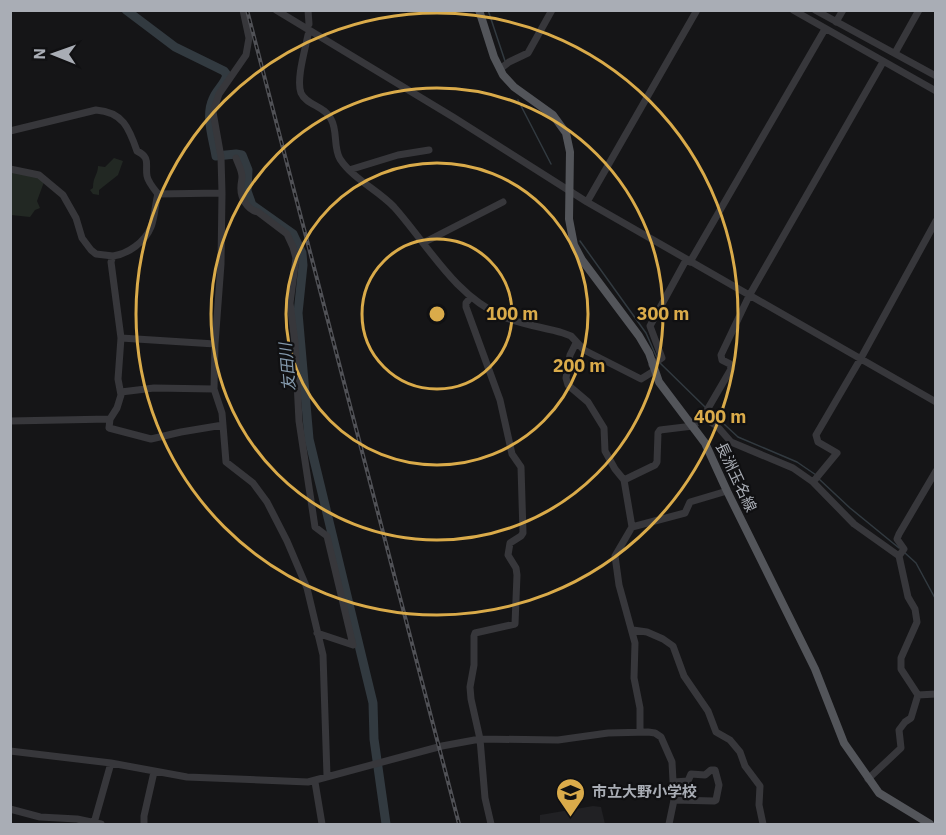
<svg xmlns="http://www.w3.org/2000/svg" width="946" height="835" viewBox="0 0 946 835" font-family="'IBM Plex Sans','Noto Sans JP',sans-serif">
  <rect width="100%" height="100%" fill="#151517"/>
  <path fill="#212124" d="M593,806L601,807L605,824H540V815Z"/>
  <path fill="#222823" d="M114,158L123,161L118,175L99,190V195L93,194L90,190L93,188C93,176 98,175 98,166L105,167Z
    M10,170L39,176L44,182L37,201L40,208L35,210L30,217L11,215Z"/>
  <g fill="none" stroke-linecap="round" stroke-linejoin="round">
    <path stroke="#323a40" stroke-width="1.5" d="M488,10L505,61
      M518,100L551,164
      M580,241L646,333L657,358
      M659,362L705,407
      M711,412L738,437L797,462L816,475
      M819,479L850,508L899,548
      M905,553L916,563L936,600"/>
    <path stroke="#323a40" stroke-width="9" d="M126,10L175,47L224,71L227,75C225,84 216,90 213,99C205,116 213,138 216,156L236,154L242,155L248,170L247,191L252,205L293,234L302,253L303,265L298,313L309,439L373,703L374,739L386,824"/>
    <path stroke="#37373b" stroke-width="7" d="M243,10L249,38L246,55L219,94L213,112L221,157L222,193L221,264L215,344L214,389L222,413L226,462L253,483L267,502L287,541L307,588L323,655L327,776
      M276,10L453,117L587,202L936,402
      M308,10L309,24
      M793,10L936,91
      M815,10L936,76
      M836,22L843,10
      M308,35C305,50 296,80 301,93C306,105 325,106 331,119C338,131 333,147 340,159C353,179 378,190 394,207C428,245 454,295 502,316C521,325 544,327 563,333L571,336L584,350L641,379L654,371
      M895,53L919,10
      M500,69L509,62L528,53L552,10
      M10,131L96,110C123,112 129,128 137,151C151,158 145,164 147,176C148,182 154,189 158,194C155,204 155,217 151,227C145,242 128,254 113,256L111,262L121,338L118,379L121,395L117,408L110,419L109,428L151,439L181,432L223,425
      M236,158C238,164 242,170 242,177C242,180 241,183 241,186C240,197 247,210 258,212L287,234L293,247L296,258L290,303L295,343L299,421L315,527L327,536L353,645L317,633
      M10,169L39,175L63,195L76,218L82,238L91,250L96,254L113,256
      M349,170L398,155L429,150
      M158,194L222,193
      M587,202L697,10
      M423,243L503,202
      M690,262L825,29
      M471,297L466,303V307L500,400L512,454L521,467L523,533L521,536L510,543L508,555L516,568L517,575L515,624L475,633L474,636V665L470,687L471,699L480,739L485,798L491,824
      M121,338L215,344
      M576,343L570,355L566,378L568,385L588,402L604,428L605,451L615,469L624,480L632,527L615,556L619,585L635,643L634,678L640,708V732
      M652,365L662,358L650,326L686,260
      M121,392L154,388L214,389
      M703,417L717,426L731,442L793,468L813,482L854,524L899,556L908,597L915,609L917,622L901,658V669L918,695
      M10,421L110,419
      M624,480L655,465L657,462L658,433L660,430L693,426L703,417L731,369L730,364L722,360L721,355L749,296L883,62
      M813,482L837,453L818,442L816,435L861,358L936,221
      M632,527L685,513L690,502L727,491
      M899,556L904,549L897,539L899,534L936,471
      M633,630L647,632L663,639L673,646L684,676L708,711L716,732L730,740L740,752L745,766L760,786L759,805L763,824
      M918,695L936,694
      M10,751L111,763L187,777L308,782L442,746L480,739L558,740L608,733L648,732L655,733L661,737L672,762L674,800L669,824
      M868,779L901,748L899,730L905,722L911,718L918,695
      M315,782L322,824
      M674,800L714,801L716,800L719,785L715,770H711L705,775L691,774L688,781L674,782
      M10,809L40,817L77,819L101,824
      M94,823L111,763
      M144,824V816L154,772"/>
    <path stroke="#53555a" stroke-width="8" d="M479,10L494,57L503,75L514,87L553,115L566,133L570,152L569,219L574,245L582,260L639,336L649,353L659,382L705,443L727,491L815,669L844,743L879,793L930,824"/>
    <defs>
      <path id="rail" d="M247,10L459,824"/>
    </defs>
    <use href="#rail" stroke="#505156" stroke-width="4"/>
    <use href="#rail" stroke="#101012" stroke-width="1.5" stroke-dasharray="4.5" stroke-linecap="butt"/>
  </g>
  <g fill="none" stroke="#daab4a" stroke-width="3">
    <circle cx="437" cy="314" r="75"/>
    <circle cx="437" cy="314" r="151"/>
    <circle cx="437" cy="314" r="226"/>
    <circle cx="437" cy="314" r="301"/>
  </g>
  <defs>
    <symbol id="school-pin" viewBox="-11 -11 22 30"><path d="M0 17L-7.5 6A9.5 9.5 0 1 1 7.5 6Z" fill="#daab4a" stroke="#101012"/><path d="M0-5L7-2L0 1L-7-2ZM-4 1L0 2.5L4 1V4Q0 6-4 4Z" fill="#111"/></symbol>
  </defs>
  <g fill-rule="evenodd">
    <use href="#school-pin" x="554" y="776" width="33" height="45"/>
  </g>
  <g text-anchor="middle" stroke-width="4.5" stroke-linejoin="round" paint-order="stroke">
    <g font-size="15" fill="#a9adb5" stroke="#101012">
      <text transform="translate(736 477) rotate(65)" y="5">長洲玉名線</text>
    </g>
    <g font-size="15" font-weight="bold" fill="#a9adb5" stroke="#101012" text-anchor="start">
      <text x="592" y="797">市立大野小学校</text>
    </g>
    <g font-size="16" font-style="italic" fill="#8499ac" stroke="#101012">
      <text transform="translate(287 367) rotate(-95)" y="6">友田川</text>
    </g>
  </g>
  <circle cx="437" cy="314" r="9" fill="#daab4a" stroke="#101012" stroke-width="3"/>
  <g font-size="18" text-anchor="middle" font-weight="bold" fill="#daab4a" stroke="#101012" stroke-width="4.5" stroke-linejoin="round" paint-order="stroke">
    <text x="512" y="320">100 m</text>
    <text x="663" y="320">300 m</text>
    <text x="579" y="372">200 m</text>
    <text x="720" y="423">400 m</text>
  </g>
  <rect width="946" height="835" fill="none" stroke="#a9adb5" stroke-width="24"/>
  <g transform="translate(54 54) rotate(271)" stroke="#101012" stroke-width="4.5" paint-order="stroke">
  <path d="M0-4.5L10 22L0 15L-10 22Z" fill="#a9adb5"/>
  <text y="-9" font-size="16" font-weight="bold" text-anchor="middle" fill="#a9adb5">N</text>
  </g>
</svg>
